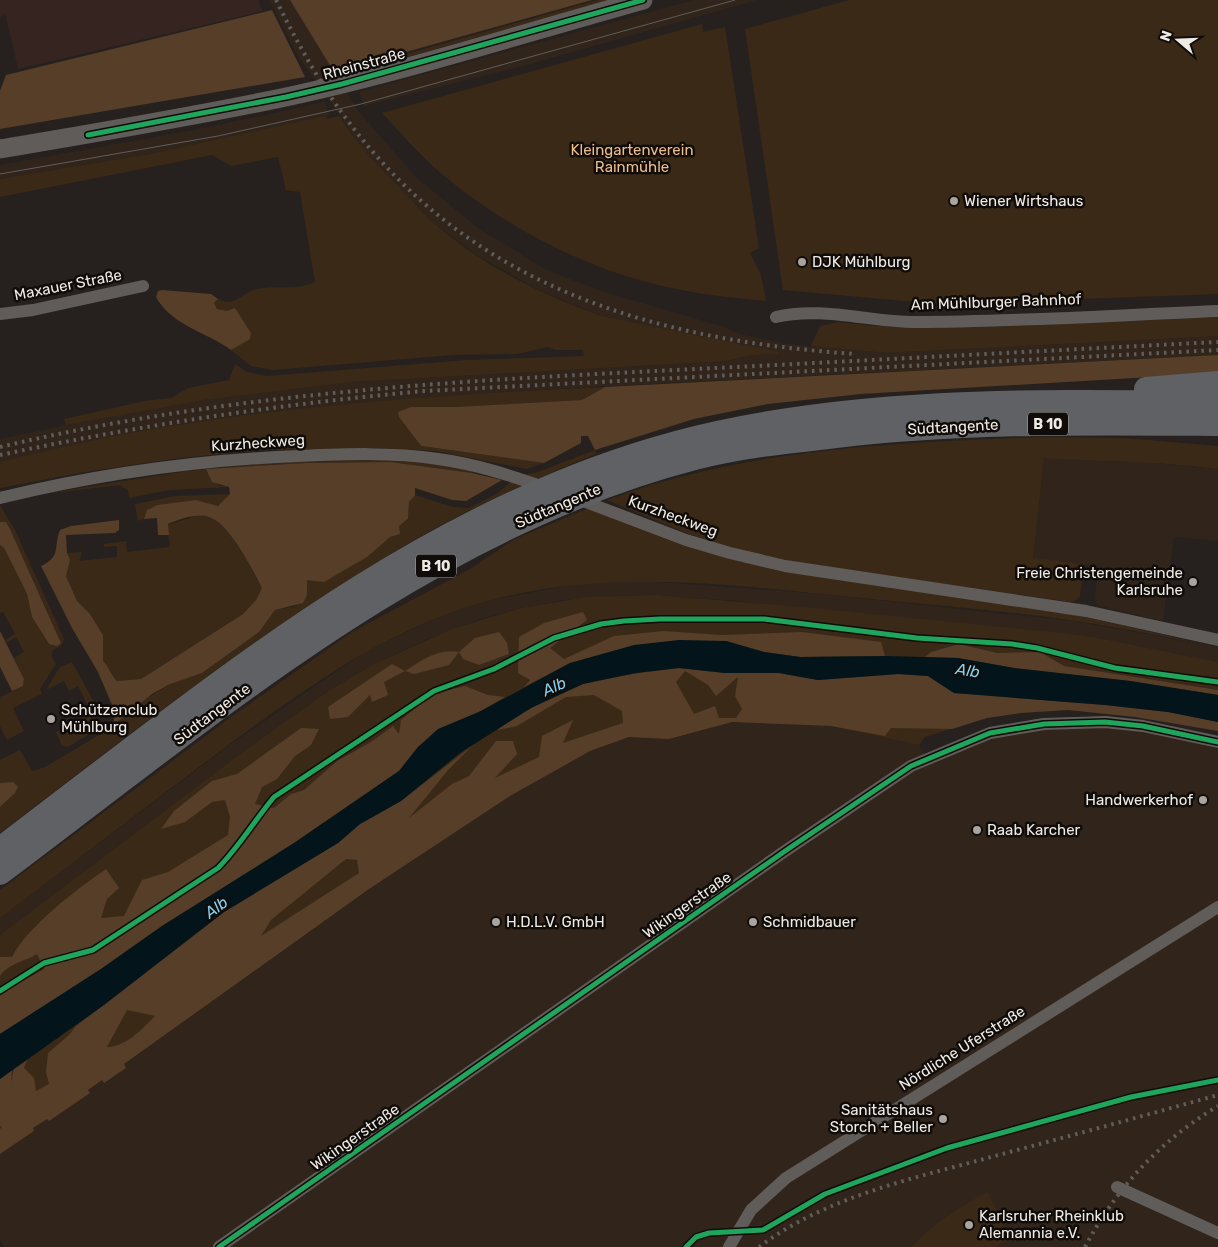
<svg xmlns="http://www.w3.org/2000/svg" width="1218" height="1247" viewBox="0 0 1218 1247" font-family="Rubik,sans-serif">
  <rect width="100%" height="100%" fill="#26211e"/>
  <path fill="#362420" d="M0,0H258L263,11L18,69L5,13L0,18Z"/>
  <path fill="#31251b" d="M269,0H290L358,111L417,178L478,228L545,269L567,278L604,292L721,326L740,334L788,344L877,352H903L1218,336V355L532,390L407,399L186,424L96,440L0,462V439L134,411L203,400L350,382L726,361L752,355L778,354V352L602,316L541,291L478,256L434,223L362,148L297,54Z
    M694,0H757L527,65L364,106L359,92Z
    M325,102L330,115L302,123L155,153L0,179V165L199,129Z
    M1044,457L1111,462H1141L1218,469V541L1174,537L1163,621L1100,606L1096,603L1095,598L1098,566L1033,559Z
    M630,580L809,593L1073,621L1218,647V662L1099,638L725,600L656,595L613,596L564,600L521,608L480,619L425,640L374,664L330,690L240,754L0,935V918L231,744L365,652L443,615L491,600L571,585Z
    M732,722L831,726L919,745L928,758L1006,730L1143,726L1218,749V1247H5L0,1240V1154L34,1131L32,1129L47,1118L49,1121L89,1093L88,1090L102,1080L104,1083L126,1068L124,1064L369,889L510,796L590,751L629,737L669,739Z"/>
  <path fill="#3b2917" d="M598,0H612L375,66L374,63Z
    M849,0H1218V294L939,304L783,290L745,29Z
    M702,24L703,32L725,27L759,248L750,253L761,275L766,301C740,298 713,296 687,291C595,275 505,229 435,168C416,151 399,131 382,113Z
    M326,116L327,119L339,116C357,144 380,168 403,191C414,202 424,214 435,224C482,265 543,296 602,316L779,352L778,354L752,355L726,361L350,382L203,400L66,425L64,419L144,401L171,398L188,388L229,380L235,364L247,372L267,376L467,360L584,356L583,350H556L548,347L517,354L453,355L272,370L251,366L231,350L251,333L235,309L227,311L217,309L214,303L218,299C233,306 236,299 249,292C263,285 282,288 296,287C302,287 309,284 315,282L300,192L286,190L278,157L231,166L212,155L0,197V179L155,153Z
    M1218,317V336L903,352H877L811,346L820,326L838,322L876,326L994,327Z
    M605,387L582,400L456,407H411L399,417L421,446L544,463L527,469L436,451L379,448L261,450L179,458L85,472L0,488V462C62,447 123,433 186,424C324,403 465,393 605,387Z
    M1045,437L1124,438L1218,446V469C1160,461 1102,462 1044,458L1033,558L1083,564L1080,596L1075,601L1070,602L789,561L733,549L689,534L607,500C748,448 897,442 1045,437Z
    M595,450L596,454C532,480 469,508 409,543C265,627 133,732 0,833V807L15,793L13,782L0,783V760L20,750L32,771L45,767L104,732L135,706L168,685L202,673L259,632L275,610L297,606L307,580C340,580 366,556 390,537L395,536L398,526L408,520L409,501L415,495L453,507L469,508L498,493L516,477L538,472Z
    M361,459L414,461L471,470L472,473L391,462L306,463L206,469L218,485L228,487L170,490L129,498L128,490L120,485L43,494L187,471L267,463Z
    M230,494L218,506L196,500L157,505L147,510L144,519L138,521L135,504L175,496Z
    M0,505L15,530L64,639L61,646L52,651V657L56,664L40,689L42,694L13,708L24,731L7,740L0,726V697L23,686L24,679L14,658L24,652L16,637L6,643L5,640L15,634L3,612L0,613V545L4,548L27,594L32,617L49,644L61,642L10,529L6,522H0Z
    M589,508L671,540L739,561L1086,617L1212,646C1167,637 1122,628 1076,621C1008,611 940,606 872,599C717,584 564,559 416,627C342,660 276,710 211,758C140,811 71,865 0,918V890L231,717L352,632L470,569L515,539Z
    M196,516C201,516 207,516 211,518C233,528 250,568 262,588L256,600L243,614L141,679L117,681L103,661V635L90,614L77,601L66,576L67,553L82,552L79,561L117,557V546L104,547V544L126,541L127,552L170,547L167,525Z
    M656,595L812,608L1061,633L1099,638L1218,662V731C1144,716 1062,700 987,718C966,723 945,731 925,737L919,745L831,726L732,722L669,739L629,737L590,751L510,796L369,889L124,1064L126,1068L104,1083L102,1080L88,1090L90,1093L49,1121L47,1119L33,1128L34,1131L0,1154V935L240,754L330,690L374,664L452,629L521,608L588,597Z
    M72,662L94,702L88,706L78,686L69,691L64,681L46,690L60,667Z
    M96,705L99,715L93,722L96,730L68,747L62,746L56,732L62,729L64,734L85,724L80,714Z
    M988,1192L1010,1239L995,1247H911C933,1224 959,1207 988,1192Z"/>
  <path fill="#563e28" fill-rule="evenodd" d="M290,0H592L334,72Z
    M272,10L305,77L0,129V91L6,75Z
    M162,290L211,294L218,299L214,303L217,309L227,311L235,308L251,333L250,339L231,350C205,331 172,326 156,297L158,291Z
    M1218,355V373L861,394L768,404L694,419L595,450L588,436H581V443L544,463L421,446L399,417L398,412L411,407H456L582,400L605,387Z
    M391,462L472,473L502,480L466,501L452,500L415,488V495L409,502L408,519L399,526L400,534L390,537L367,557L324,582L307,580V595L303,603L275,610L259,632L202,673L168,685L152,694L111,727L114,720L113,707L98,672L72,628L41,566C62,556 53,547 60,530L71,526L119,520V530L115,533L66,535L67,553L70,560L66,576L77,601L90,614L103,635V661C109,667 111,675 117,681L141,679L243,614L256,600L262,588C252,569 230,524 209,517C196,513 179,519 168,524L169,535H158L157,518L144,519L147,510L157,505L196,500L218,506L230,494L229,487L212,482L206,469L306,463Z
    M0,522H6L10,529L61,643L57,646L49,644L32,617L27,594L4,548L0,545Z
    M583,612L587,620L550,648L564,659L614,636L663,631L721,635L802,632L881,642L885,656L800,657L764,652L726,641L570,663L524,687L530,680L518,673L519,637L544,623Z
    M0,631L24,679L23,686L12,691L0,667Z
    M499,632L507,643L509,654L479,665L463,659L459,652L449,665L414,674L405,671L384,682L388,695L372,702L370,695L348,717L330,719L328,707L392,664L405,671C422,660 438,648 459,652L475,638Z
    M959,644L997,653L1040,652L1064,666L1218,690V695L1130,681L1014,668L958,658L925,657L931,652Z
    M679,668L725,673H779L818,680L898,674L928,676L954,693L1105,705L1168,712L1218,722V731L1135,717L1068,710L1021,713L987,718L952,729L891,728L885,736L831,726L732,722L669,739L629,737L590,751L510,796L369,889L124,1064L126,1068L104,1083L102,1080L88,1090L90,1093L49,1121L47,1119L33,1128L34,1131L0,1154V1129L2,1127L0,1126V1079L12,1069L11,1082L14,1068L27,1060L24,1068L34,1078L36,1091L49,1084L46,1072L48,1053L69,1035L76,1026L224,912L338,843L360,824L401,801L473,745L449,769L409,818L452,784L469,776L496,741H513L517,754L495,778L539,757L542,736L573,720L563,743L623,723L622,711L594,695L566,697L517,726L497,730C524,712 552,693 583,684C614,675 647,672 679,668ZM685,671L708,685L716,696L738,677L735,696L742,709L736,718H719L715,706L694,714L676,682ZM346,859L357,860L359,873L261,936L271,920ZM127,1010L155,1016C141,1030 127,1046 107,1047Z
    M465,686L488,695L505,697L418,747L399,771L294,843L162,926L101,969L0,1034V993L44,969L37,954C24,962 9,963 0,976V957H12C28,926 77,889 106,869L119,888L107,899L101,918L124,916L142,880L168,872L228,835L230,817L225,800L212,802L185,822L161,829L174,811L212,781L237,774L301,728L319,729L311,745L295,756L277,779L262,787L255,804L274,808L291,794L304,790L337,761L371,742L393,726L399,734L401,720L432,694Z
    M13,782L18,787L15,793L0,807V783Z"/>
  <path fill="#03141b" d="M679,640L726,641L764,652L800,657L886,656L958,658L1014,668L1130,681L1218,695V722L1168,712L1105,705L954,693L928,676L898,674L818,680L779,673H725L679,668L636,673L583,684L531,708L460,753L401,801L360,824L338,843L224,912L104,1005L0,1079V1034L101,969L162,926L294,843L399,771L418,747L438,729L481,711L570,663L634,645Z"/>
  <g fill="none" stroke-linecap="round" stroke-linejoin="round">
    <path stroke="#605c5a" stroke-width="12" d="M0,314L33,310L143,286
      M776,317C820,306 870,322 915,322C1016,322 1117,315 1218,311
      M0,498C98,474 198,460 299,456C345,454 392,452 438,459C476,464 512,476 547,488
      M578,499L686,540L730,553L785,566L1086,611L1218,640
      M1117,1187L1218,1233
      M219,1247L788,849L911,766L990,733L1044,724L1105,722L1143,726L1218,742
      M729,1247L751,1210L786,1178L1218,907"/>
    <path stroke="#605c5a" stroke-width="19" d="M0,149C95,133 191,117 286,97C406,71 524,33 643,0"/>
    <path stroke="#5f6164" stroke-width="24" d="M1146,389L1218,383
      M0,849C209,691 419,512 676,443C848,397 1041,401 1218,403
      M0,873C215,712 429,527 695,458C738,447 783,442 828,437C957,421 1088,423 1218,424"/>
    <path stroke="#615d5a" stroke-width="1" d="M0,174L218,136L361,104L735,0"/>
    <path stroke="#615d5a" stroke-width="4" stroke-dasharray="2.5 5" stroke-linecap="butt" d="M276,0C296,40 318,81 345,117C471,288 653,340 855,354
      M0,447C224,394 448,381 677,370C858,361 1038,351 1218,342
      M0,455C142,425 280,404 424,391L1218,350
      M759,1247C828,1195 920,1177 1002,1154C1074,1135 1146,1115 1218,1095
      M1085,1247C1117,1187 1160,1141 1218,1106"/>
    <defs>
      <path id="cycleway" d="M88,135L286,97L342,84L643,0
        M0,991L44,963L93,950L218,868C239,847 254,821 274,797L434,691L494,669L554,638L601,624L624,621L660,619H764L917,638L1012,644L1037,648L1115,668L1218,682
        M219,1247L788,849L911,766L990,733L1044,724L1105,722L1143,726L1218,742
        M686,1247L696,1237L709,1233L763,1230L825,1194L947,1148L1131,1097L1218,1080"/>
    </defs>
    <use href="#cycleway" stroke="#0f0c09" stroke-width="8"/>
    <use href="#cycleway" stroke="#20a55d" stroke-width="5"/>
  </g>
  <g fill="#a9a49f" stroke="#0f0c09" stroke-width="2">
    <circle cx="954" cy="201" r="5"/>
    <circle cx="802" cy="262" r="5"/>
    <circle cx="1193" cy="582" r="5"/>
    <circle cx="51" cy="719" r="5"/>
    <circle cx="1203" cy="800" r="5"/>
    <circle cx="977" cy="830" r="5"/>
    <circle cx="496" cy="922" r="5"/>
    <circle cx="753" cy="922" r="5"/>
    <circle cx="943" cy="1119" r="5"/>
    <circle cx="969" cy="1225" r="5"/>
  </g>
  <g text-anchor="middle" stroke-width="5" stroke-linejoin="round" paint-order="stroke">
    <g fill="#0f0c09" stroke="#aca7a3" stroke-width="1">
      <rect x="1028" y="412.5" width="40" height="23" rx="4"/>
      <rect x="416" y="554.5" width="40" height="23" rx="4"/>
    </g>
    <g font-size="14" font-weight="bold" fill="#f0eae5">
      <text x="1048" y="429">B 10</text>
      <text x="436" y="571">B 10</text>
    </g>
    <g font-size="15" fill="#f0eae5" stroke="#0f0c09">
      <text transform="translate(364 64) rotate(-15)" y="5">Rheinstraße</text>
      <text transform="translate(68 285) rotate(-11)" y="5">Maxauer Straße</text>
      <text transform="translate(996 302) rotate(-2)" y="5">Am Mühlburger Bahnhof</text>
      <text transform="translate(953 427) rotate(-3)" y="5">Südtangente</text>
      <text transform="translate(258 443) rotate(-4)" y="5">Kurzheckweg</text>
      <text transform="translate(558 506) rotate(-23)" y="5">Südtangente</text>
      <text transform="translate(673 516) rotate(20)" y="5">Kurzheckweg</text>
      <text transform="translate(212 714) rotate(-37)" y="5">Südtangente</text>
      <text transform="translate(687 905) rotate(-35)" y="5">Wikingerstraße</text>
      <text transform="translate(962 1048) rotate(-32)" y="5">Nördliche Uferstraße</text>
      <text transform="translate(355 1137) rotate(-35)" y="5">Wikingerstraße</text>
    </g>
    <g font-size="15" fill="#edbb8c" stroke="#0f0c09">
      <text x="632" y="155">Kleingartenverein<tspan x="632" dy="17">Rainmühle</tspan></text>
    </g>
    <g font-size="15" fill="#f0eae5" stroke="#0f0c09" text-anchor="start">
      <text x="964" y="206">Wiener Wirtshaus</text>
      <text x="812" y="267">DJK Mühlburg</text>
      <text x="1183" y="578" text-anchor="end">Freie Christengemeinde<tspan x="1183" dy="17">Karlsruhe</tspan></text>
      <text x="61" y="715">Schützenclub<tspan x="61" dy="17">Mühlburg</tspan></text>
      <text x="1193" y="805" text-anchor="end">Handwerkerhof</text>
      <text x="987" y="835">Raab Karcher</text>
      <text x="506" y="927">H.D.L.V. GmbH</text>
      <text x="763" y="927">Schmidbauer</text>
      <text x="933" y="1115" text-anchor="end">Sanitätshaus<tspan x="933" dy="17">Storch + Beller</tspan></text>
      <text x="979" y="1221">Karlsruher Rheinklub<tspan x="979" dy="17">Alemannia e.V.</tspan></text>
    </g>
    <g font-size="16" font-style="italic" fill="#86cfee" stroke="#0f0c09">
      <text transform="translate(968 670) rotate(9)" y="6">Alb</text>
      <text transform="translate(554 686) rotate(-24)" y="6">Alb</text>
      <text transform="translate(216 907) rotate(-36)" y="6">Alb</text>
    </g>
  </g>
  <g transform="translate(1178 40) rotate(289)" stroke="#0f0c09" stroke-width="4" paint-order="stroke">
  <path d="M0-4L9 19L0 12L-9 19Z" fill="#f0eae5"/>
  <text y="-8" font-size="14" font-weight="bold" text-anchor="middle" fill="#f0eae5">N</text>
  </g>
</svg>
